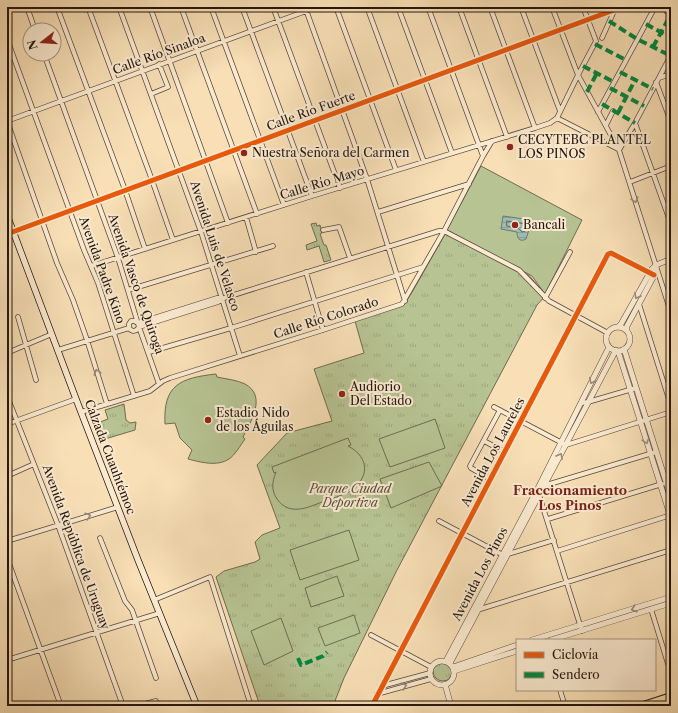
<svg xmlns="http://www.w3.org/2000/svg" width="678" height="713" viewBox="0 0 678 713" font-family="'Libre Caslon Text',serif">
  <defs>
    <pattern id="park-tufts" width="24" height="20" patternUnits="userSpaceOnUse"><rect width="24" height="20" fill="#b7c393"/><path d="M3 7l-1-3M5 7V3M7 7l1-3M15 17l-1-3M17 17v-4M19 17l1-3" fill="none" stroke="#9da77e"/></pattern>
    <pattern id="water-rules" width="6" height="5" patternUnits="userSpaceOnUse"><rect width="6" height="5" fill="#9dbcb1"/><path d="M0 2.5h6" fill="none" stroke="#87a197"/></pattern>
  </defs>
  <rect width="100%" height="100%" fill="#f8dfb6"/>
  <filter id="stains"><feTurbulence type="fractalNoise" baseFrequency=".005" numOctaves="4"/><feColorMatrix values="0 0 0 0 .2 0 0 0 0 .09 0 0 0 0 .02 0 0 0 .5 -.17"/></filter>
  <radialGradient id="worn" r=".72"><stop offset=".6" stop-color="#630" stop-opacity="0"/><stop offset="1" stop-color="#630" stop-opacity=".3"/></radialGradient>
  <path fill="url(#park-tufts)" stroke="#6e6c51" d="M316,223L317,226L320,225L322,233L320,234L324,245H326L331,260L324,262L319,246L307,250L306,245L317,241L311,224Z
    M448,229L526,272L546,295L537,305L396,572L344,678L333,706H260L216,577L224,571L255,562L260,559L255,542L262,535L280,528L257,465L287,433L332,421L314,369L364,353L355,321L405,303L411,294Z
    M124,404L126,420L130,423L136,422L135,430L105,439L100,422L108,419L105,410Z
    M433 671a10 10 0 1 1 20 0a10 10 0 1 1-20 0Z"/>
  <path fill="#b7c393" stroke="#6e6c51" d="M481,166L582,220L545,294L532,276L447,230Z
    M216,374L217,377C226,379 237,380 245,384C267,396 251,421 243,437L245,439C240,446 235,455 229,459C217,467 200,462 188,459L192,450L180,438L175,423L165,424C163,385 180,378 216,374Z
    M435,419L445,448L390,467L379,439Z
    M348,438L351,445L348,446C371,458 369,479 349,492C340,496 331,499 322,502C307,508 289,516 277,499C271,490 272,482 276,472L274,473L272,467Z
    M429,462L442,486L391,508L380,479Z
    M349,530L359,560L300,580L290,550Z
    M337,576L344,596L311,607L305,588Z
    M354,615L360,633L325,646L318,628Z
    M281,618L293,651L264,665L251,631Z"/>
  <path fill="url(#water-rules)" stroke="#6d7a70" d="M503,216L531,220L528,233L526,239C519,243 517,237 517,232L501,229Z"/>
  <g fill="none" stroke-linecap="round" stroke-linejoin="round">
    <path stroke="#616960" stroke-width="1" d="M507,221L525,224V231L522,232L518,228L507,226Z"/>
    <defs>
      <path id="minor" d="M27,7L35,30
        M57,7L125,190L145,249
        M88,7L152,180L173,240
        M119,7L201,232L240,356
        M150,7L228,223
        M181,7L257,214
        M211,7L284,205
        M242,7L312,196
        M273,7L340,188
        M305,7L367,179L405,301
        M336,7L396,170
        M367,7L424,162
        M398,7L452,153
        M428,7L483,156
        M459,7L507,137
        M490,7L535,128
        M521,7L560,111
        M552,7L578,75L619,150L671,313
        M667,12L669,7
        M602,38L615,9
        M7,39L84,250L98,283L134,396
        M44,54L118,258L139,327L159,384
        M659,78L671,74
        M656,82L671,122
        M151,94L168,87L159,64
        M598,112L655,7
        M557,118L578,75L596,41L583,7
        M557,118L618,149
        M7,121L317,7
        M7,121L57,263L73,300L87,340L107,404
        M635,123L671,224
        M606,125L613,111
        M619,150L635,123L671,55
        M630,182L671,166
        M378,212L469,184
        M246,217L256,252
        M323,230L339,227L350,258
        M7,234L622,7
        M91,266L312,196L535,128L550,123L557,118
        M306,272L323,330
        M128,290L273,246
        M545,298L570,252
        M639,304L671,406
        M18,317L36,380
        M129,328C132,332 136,332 139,327L218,302L224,298L439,231H444L519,270L549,301L608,333
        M129,328V324L131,321H134L138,323L217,298H224
        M58,350L129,328
        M149,352L231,328L423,267
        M7,353L52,334
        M7,396L58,525L123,706
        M581,403L588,402L636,388
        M494,407L566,445L671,412
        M81,412L150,391L163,381L170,378L323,330L402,304L444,231L483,156L492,141
        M7,424L76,399
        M484,441L505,452
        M7,476L34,464
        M490,479L471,468L470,466L500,410
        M543,486L656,452
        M539,495L582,631
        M548,519L662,484
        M439,521L501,554H508L554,540
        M100,538L125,601L132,610L156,678
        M7,541L118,507
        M557,551L671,515
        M7,558L61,706
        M154,600L210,577L251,706
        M651,609L668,664
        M477,610L671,550
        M371,635L431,667
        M7,660L160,613
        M382,686L430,673
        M560,690L565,706
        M377,694L431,679
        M137,706L156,701
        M372,706L608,254L611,253L652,274"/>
      <path id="tertiary" d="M618,327L621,324L652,269L656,265L671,259
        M606 339a12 12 0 1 1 24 0a12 12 0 1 1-24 0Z
        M627,331V326L656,272V265
        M624,349L671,498
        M618,351L671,518
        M532,640L671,597
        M551,640L671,603
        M430 673a12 12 0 1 1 24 0a12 12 0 1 1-24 0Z
        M446,661L536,492L609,347
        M450,663L616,350
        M453,667L517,645
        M454,671L517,651
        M445,684L451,706"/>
      <path id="secondary" d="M7,215L76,399L138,560L197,706"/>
      <path id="primary" d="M640,706L671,696
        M661,706L671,703"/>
    </defs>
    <use href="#minor" stroke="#5a4839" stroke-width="5.5"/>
    <use href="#tertiary" stroke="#5a4839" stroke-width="6"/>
    <use href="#secondary" stroke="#25160f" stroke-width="7"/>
    <use href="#primary" stroke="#25160f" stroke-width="8"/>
    <use href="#minor" stroke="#faead0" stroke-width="4"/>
    <use href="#tertiary" stroke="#faead0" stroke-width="5"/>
    <use href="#secondary" stroke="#faead0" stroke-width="5.5"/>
    <use href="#primary" stroke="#f8dfb6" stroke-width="6"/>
    <path stroke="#00873e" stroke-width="4" stroke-dasharray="8 4" stroke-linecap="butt" d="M657,7L671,14
      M609,21L637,39L671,56
      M646,24L671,38
      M595,44L626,60
      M653,47L671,14
      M583,66L614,82
      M620,72L653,89
      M610,88L644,106
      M587,92L597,73
      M602,104L635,123
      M618,113L635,80
      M298,658L301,665L323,656L327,652"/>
    <defs>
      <path id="cycleway" d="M7,234L622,7
        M372,706L608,254L611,253L654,275"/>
    </defs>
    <use href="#cycleway" stroke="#faead0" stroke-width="8"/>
    <use href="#cycleway" stroke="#e8590c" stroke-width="5"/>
  </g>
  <defs><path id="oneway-chevron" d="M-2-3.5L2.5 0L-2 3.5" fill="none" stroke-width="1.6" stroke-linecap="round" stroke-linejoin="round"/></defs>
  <g stroke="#9a8b79">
    <use href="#oneway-chevron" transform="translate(635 200) rotate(73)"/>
    <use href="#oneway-chevron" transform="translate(637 296) rotate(119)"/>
    <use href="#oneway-chevron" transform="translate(97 372) rotate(-107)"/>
    <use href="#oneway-chevron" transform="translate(592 381) rotate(117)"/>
    <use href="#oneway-chevron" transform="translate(646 441) rotate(73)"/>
    <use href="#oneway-chevron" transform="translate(560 456) rotate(-61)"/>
    <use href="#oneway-chevron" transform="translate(88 516) rotate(-17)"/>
    <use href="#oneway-chevron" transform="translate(634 609) rotate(163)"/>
    <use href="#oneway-chevron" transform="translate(404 686) rotate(-16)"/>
  </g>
  <g fill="#8f2418" stroke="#faead0" stroke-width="1.5">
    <circle cx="510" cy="147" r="4"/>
    <circle cx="244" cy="153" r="4"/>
    <circle cx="515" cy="225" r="4"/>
    <circle cx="342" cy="394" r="4"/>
    <circle cx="208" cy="420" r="4"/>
  </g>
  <g text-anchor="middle" stroke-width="4" stroke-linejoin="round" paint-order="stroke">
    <g font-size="12" fill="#25160f" stroke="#faead0">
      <text transform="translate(159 54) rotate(-20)" y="4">Calle Río Sinaloa</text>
      <text transform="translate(311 111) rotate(-20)" y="4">Calle Río Fuerte</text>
      <text transform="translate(322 183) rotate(-17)" y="4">Calle Río Mayo</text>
      <text transform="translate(215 246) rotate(72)" y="4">Avenida Luis de Velasco</text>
      <text transform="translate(102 270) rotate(70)" y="4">Avenida Padre Kino</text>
      <text transform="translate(136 284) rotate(71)" y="4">Avenida Vasco de Quiroga</text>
      <text transform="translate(326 318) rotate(-18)" y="4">Calle Río Colorado</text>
      <text transform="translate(493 452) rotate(-62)" y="4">Avenida Los Laureles</text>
      <text transform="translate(110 457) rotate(69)" y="4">Calzada Cuauhtémoc</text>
      <text transform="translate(76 547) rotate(70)" y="4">Avenida República de Uruguay</text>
      <text transform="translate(480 574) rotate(-62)" y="4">Avenida Los Pinos</text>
    </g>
    <g font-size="12" fill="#25160f" stroke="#faead0" text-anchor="start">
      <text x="518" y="144">CECYTEBC PLANTEL<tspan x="518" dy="14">LOS PINOS</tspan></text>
      <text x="252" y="157">Nuestra Señora del Carmen</text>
      <text x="523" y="229">Bancali</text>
      <text x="350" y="391">Audiorio<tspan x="350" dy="14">Del Estado</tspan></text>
      <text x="216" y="417">Estadio Nido<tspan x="216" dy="14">de los Águilas</tspan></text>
    </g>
    <g font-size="12" font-style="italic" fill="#58533d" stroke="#faead0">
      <text x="350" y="493">Parque Ciudad<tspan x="350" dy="14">Deportiva</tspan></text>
    </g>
    <g font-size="13" font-weight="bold" fill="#7a1f14" stroke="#faead0">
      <text x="570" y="495">Fraccionamiento<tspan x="570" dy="15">Los Pinos</tspan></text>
    </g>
  </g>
  <rect width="678" height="713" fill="none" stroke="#f8dfb6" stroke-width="24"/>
  <rect x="8" y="8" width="662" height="697" fill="none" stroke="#25160f" stroke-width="2"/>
  <rect x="12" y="12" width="654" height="689" fill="none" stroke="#25160f"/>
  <rect x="516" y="639" width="140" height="52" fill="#faead0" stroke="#a59583"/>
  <rect x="524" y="652" width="20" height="6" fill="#e8590c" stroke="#a59583"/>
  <text x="552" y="659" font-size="12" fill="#25160f">Ciclovía</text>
  <rect x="524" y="672" width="20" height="6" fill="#00873e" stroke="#a59583"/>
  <text x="552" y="679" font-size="12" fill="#25160f">Sendero</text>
  <g transform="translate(42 42) rotate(253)"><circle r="19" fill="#faead0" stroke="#a59583"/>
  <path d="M0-3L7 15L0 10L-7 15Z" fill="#8f2418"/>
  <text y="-6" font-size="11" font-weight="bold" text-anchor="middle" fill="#25160f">N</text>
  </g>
  <rect width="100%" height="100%" filter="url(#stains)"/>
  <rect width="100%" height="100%" fill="url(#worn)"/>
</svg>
